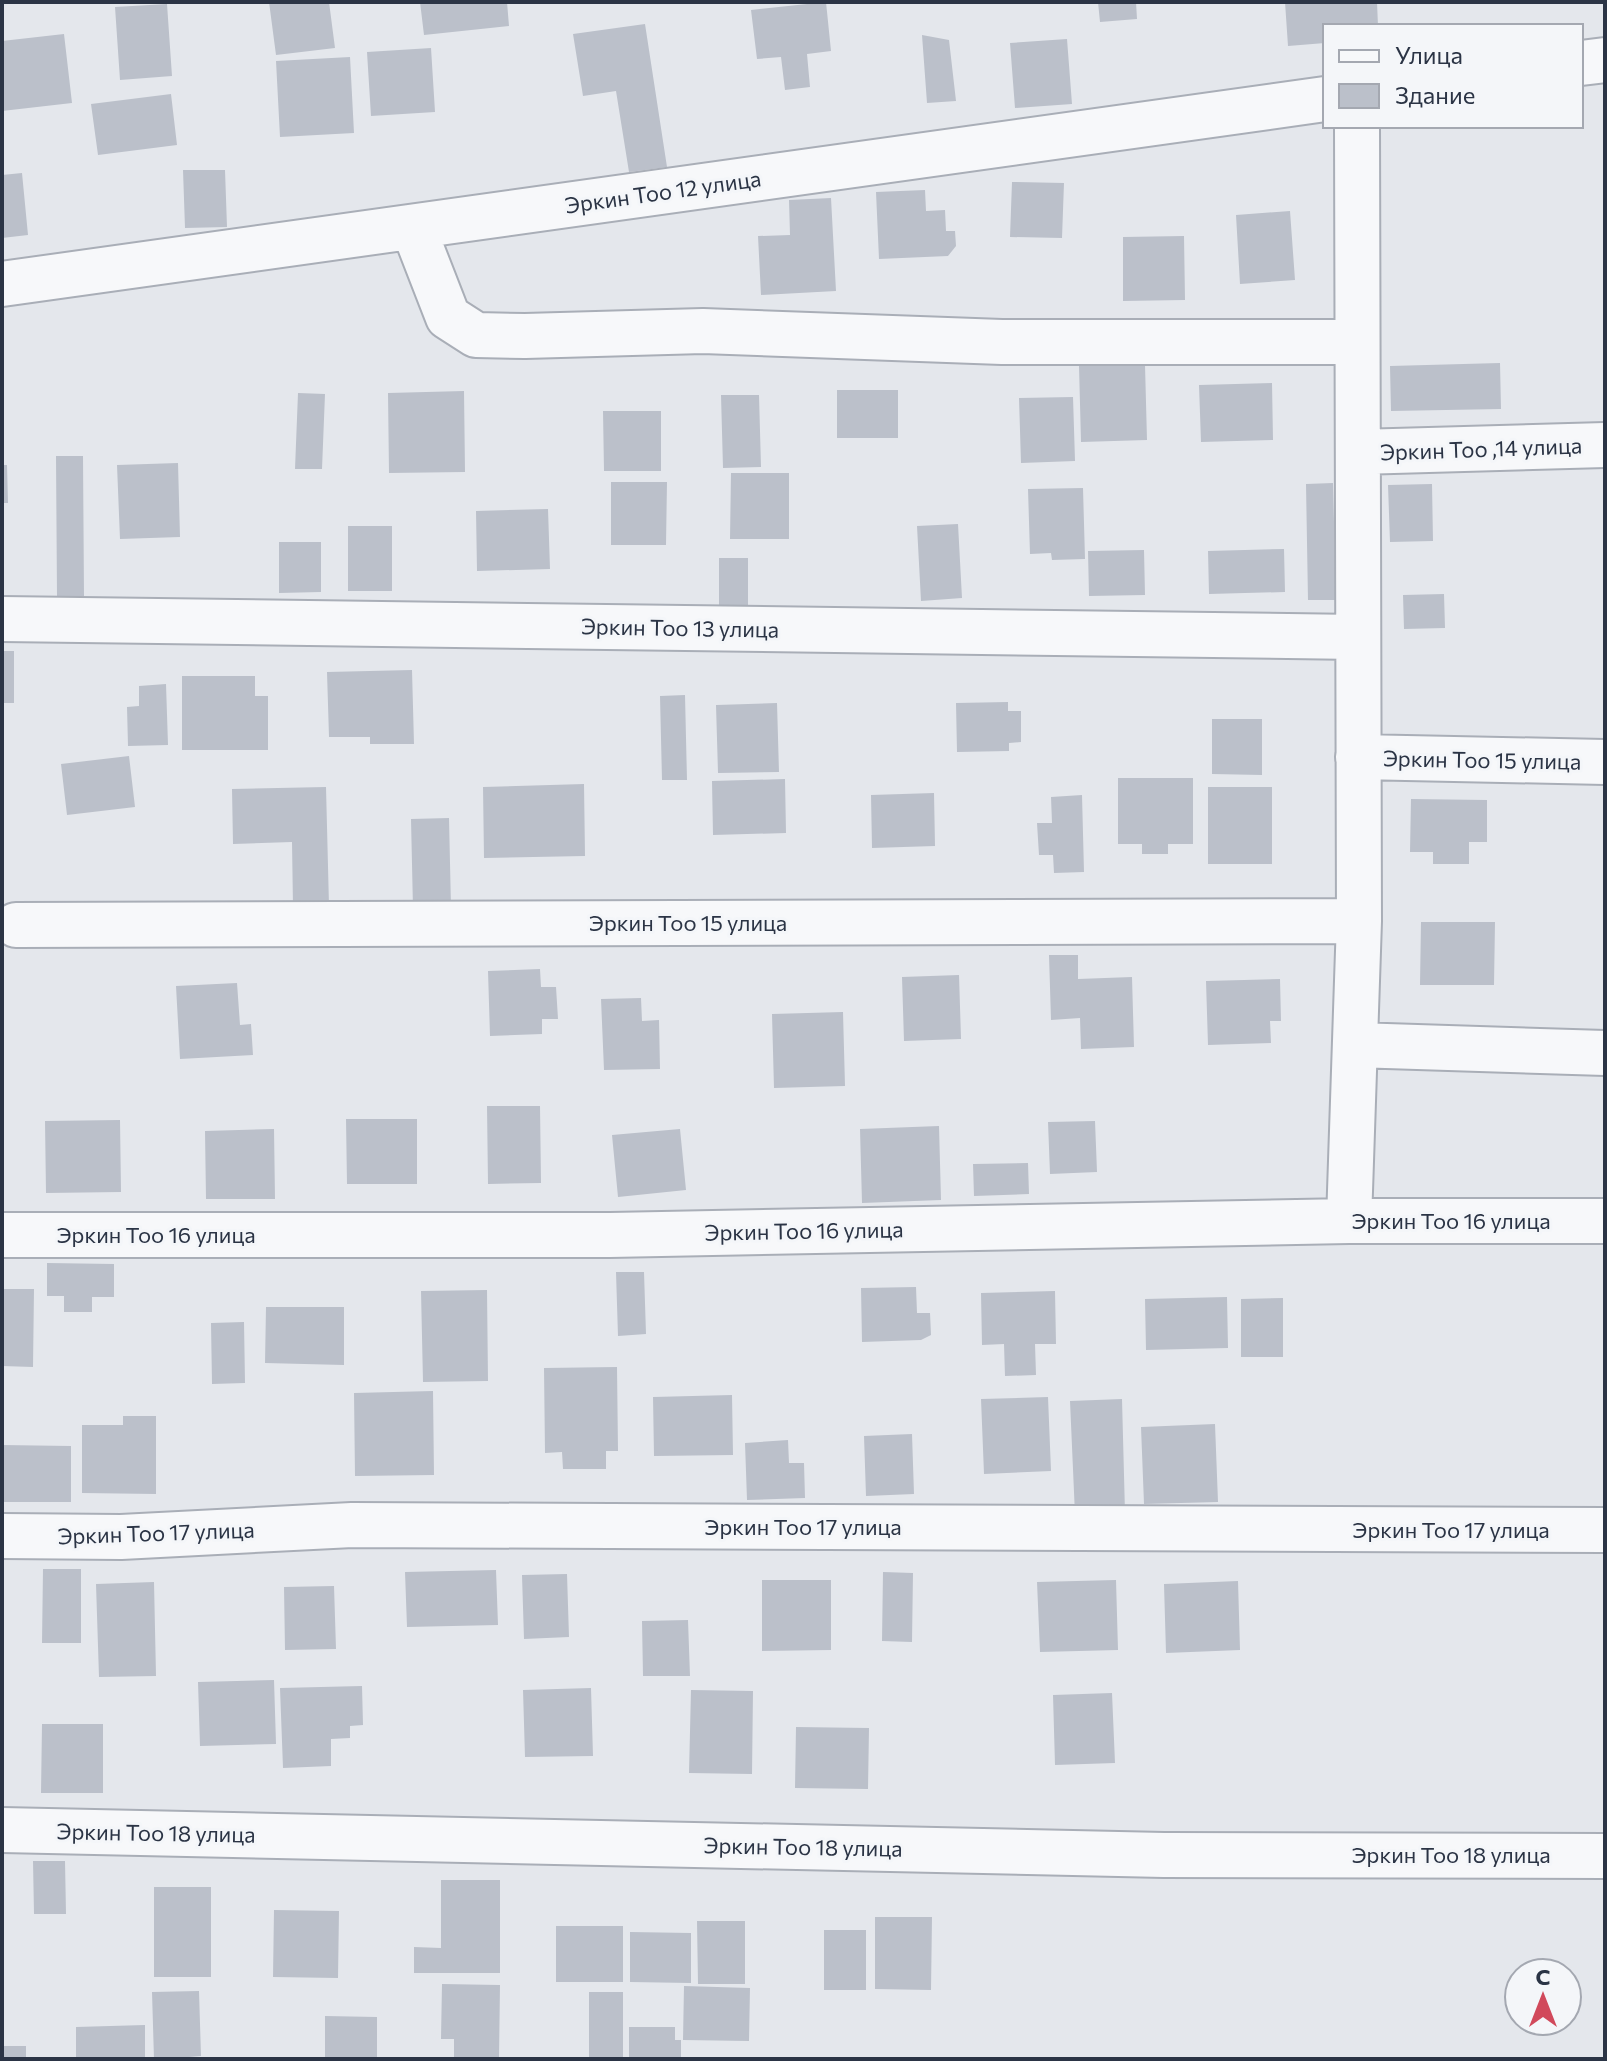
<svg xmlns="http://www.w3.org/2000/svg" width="1607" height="2061" viewBox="0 0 1607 2061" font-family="Commissioner,sans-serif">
  <rect width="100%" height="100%" fill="#e4e7ec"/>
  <path fill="#bbc0ca" d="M269,2H329L335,48L276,55Z
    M420,2H507L509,26L424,35Z
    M826,2L831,51L807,54L810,87L785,90L781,57L757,59L751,10Z
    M1098,2H1136L1137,19L1100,22Z
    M1285,2H1377L1378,26H1325V43L1288,46Z
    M167,4L172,76L120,80L115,7Z
    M645,24L667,167L629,172L616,91L583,96L573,34Z
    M64,34L72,103L2,111V41Z
    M922,35L949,40L956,101L927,103Z
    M1067,39L1072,104L1015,108L1010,43Z
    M431,48L435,112L371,116L367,52Z
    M350,57L354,133L280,137L276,61Z
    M171,94L177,145L98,155L91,104Z
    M183,170H225L227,227L185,228Z
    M22,173L28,235L2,238V175Z
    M1012,182L1064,183L1062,238L1010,237Z
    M925,190L926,211L945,210L946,231H955L956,246L948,256L879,259L876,192Z
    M831,198L836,291L761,295L758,236L790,235L789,200Z
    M1290,211L1295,280L1240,284L1236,215Z
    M1184,236L1185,300L1123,301V237Z
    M1500,363L1501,409L1391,411L1390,366Z
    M1145,365L1147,440L1081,442L1079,366Z
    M1272,383L1273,440L1201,442L1199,385Z
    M837,390H898V438H837Z
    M464,391L465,472L389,473L388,393Z
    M298,393L325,394L322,469H295Z
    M721,395H759L761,467L723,468Z
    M1073,397L1075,461L1021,463L1019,398Z
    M603,411H661V471H604Z
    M56,456H83L84,596H57Z
    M178,463L180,537L120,539L117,465Z
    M2,465H7L8,503H2Z
    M731,473H789V539H730Z
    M611,482H667L666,545H611Z
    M1333,483L1336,600H1308L1306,484Z
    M1432,484L1433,541L1390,542L1388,485Z
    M1083,488L1085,559L1052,560L1051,553L1030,554L1028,489Z
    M548,509L550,569L477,571L476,511Z
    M958,524L962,598L921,601L917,526Z
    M348,526H392V591H348Z
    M279,542H321V592L279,593Z
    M1284,549L1285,592L1209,594L1208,551Z
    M1144,550L1145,595L1089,596L1088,551Z
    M719,558H748V606L719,607Z
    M1444,594L1445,628L1404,629L1403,595Z
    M2,651H14V703H2Z
    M412,670L414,744H370V737H329L327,672Z
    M182,676H255V696H268V750H182Z
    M166,684L168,745L128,746L127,707L139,706V686Z
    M685,695L687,780H662L660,696Z
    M1008,702V711H1021V742L1009,743V751L957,752L956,703Z
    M777,703L779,772L718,773L716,705Z
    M1212,719H1262V775L1212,774Z
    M129,756L135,807L67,815L61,764Z
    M1118,778H1193V844H1168V854H1142V844H1118Z
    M785,779L786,833L713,835L712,781Z
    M584,784L585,856L484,858L483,787Z
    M326,787L329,906L293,907L292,842L233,844L232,789Z
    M1208,787H1272V864H1208Z
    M934,793L935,846L872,848L871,795Z
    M1082,795L1084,872L1054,873L1053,855H1039L1037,823H1052L1051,797Z
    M1411,799L1487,800V842H1469V864H1433V852H1410Z
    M449,818L451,908L413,909L411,819Z
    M1421,922H1495L1494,985H1420Z
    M1049,955H1078V979L1132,977L1134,1047L1081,1049L1080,1018L1051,1020Z
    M540,969L541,987H556L558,1019H542V1034L490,1036L488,971Z
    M959,975L961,1039L904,1041L902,977Z
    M1280,979L1281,1021H1270L1271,1043L1208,1045L1206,981Z
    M237,983L240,1025L251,1024L253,1055L180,1059L176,986Z
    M641,998L642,1021L659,1020L660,1069L604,1070L601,999Z
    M843,1012L845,1086L774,1088L772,1014Z
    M487,1106H540L541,1183L488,1184Z
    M346,1119H417V1184H347Z
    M120,1120L121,1192L46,1193L45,1121Z
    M1095,1121L1097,1172L1050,1174L1048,1122Z
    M939,1126L941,1200L862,1203L860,1129Z
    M274,1129L275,1199H206L205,1131Z
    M680,1129L686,1190L618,1197L612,1135Z
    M1028,1163L1029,1194L974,1196L973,1164Z
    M47,1263L114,1264V1297H92V1312H64V1296H47Z
    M616,1272H644L646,1334L618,1336Z
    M916,1287L917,1313H930L931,1335L921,1340L862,1342L861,1288Z
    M2,1289H34L33,1367L2,1366Z
    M487,1290L488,1381L423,1382L421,1291Z
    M1055,1291L1056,1344H1035L1036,1375L1005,1376L1004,1344L982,1345L981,1293Z
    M1227,1297L1228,1348L1146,1350L1145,1299Z
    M1283,1298V1357H1241V1299Z
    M266,1307H344V1365L265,1363Z
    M244,1322L245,1383L212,1384L211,1323Z
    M617,1367L618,1451H606V1469H563L562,1452L545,1453L544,1368Z
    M433,1391L434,1475L355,1476L354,1393Z
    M732,1395L733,1455L654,1456L653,1397Z
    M1048,1397L1051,1471L984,1474L981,1399Z
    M1122,1399L1125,1513L1075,1515L1070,1401Z
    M123,1416H156V1494L82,1493V1425H123Z
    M1215,1424L1218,1502L1144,1504L1141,1427Z
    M912,1434L914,1494L866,1496L864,1436Z
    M788,1440L789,1463H804L805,1498L747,1500L745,1443Z
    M2,1445L71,1446V1502H2Z
    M43,1569H81V1643H42Z
    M496,1570L498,1625L407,1627L405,1572Z
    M883,1572L913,1573L912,1642L882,1641Z
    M567,1574L569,1637L524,1639L522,1575Z
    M762,1580H831V1650L762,1651Z
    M1116,1580L1118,1650L1040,1652L1037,1582Z
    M1238,1581L1240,1650L1166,1653L1164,1584Z
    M154,1582L156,1676L99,1677L96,1584Z
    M334,1586L336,1649L285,1650L284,1587Z
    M688,1620L690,1676H643L642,1621Z
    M274,1680L276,1744L200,1746L198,1682Z
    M362,1686L363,1725L350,1726V1738L331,1739V1766L283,1768L280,1688Z
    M591,1688L593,1756L525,1757L523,1690Z
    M691,1690L753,1691L752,1774L689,1773Z
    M1112,1693L1115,1763L1055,1765L1053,1695Z
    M42,1724H103V1793H41Z
    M796,1727L869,1728L868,1789L795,1788Z
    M33,1861H65L66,1914H34Z
    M441,1880H500V1973H414V1947L441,1948Z
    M154,1887H211V1977H154Z
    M274,1910L339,1911L338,1978L273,1977Z
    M875,1917H932L931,1990L875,1989Z
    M697,1921H745V1984H698Z
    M556,1926H623V1982H556Z
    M824,1930H866V1990H824Z
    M630,1932L691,1933V1983L630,1982Z
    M442,1984L500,1985L499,2059H454V2039H441Z
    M684,1986L750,1988L749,2041L683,2040Z
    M199,1991L201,2056L189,2057V2059H154L152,1992Z
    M589,1992H623V2059H589Z
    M325,2016L377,2017V2059H325Z
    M145,2025V2059H76V2027Z
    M629,2027H675V2040H681V2059H629Z
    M2,2046H26V2059H2Z"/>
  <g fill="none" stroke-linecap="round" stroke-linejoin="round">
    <defs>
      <path id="minor" d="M1581,63L1605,60
        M413,227L448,317L476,335L525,336L703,331L1002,342H1357
        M2,284L1325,99
        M1358,452L1605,445
        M2,619L1358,637
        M1358,757L1605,762
        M16,925L1359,921
        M1355,1045L1605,1053
        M1349,1221L1359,921L1357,126
        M2,1235H610L1349,1221H1605
        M2,1536L121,1537L352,1525L1605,1530
        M2,1830L1164,1855L1605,1856"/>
    </defs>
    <use href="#minor" stroke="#a9aeb7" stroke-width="48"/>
    <use href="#minor" stroke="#f7f8fa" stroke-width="44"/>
  </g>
  <g text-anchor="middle" stroke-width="6" stroke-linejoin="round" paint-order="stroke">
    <g font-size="22" fill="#2b3445" stroke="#f4f6f9">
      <text transform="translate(663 192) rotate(-8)" y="8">Эркин Тоо 12 улица</text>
      <text transform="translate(1481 449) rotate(-2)" y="8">Эркин Тоо ,14 улица</text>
      <text transform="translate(680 628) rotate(1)" y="8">Эркин Тоо 13 улица</text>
      <text transform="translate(1482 760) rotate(1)" y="8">Эркин Тоо 15 улица</text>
      <text x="688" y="931">Эркин Тоо 15 улица</text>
      <text x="1451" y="1229">Эркин Тоо 16 улица</text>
      <text transform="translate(804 1231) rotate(-1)" y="8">Эркин Тоо 16 улица</text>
      <text x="156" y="1243">Эркин Тоо 16 улица</text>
      <text x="803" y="1535">Эркин Тоо 17 улица</text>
      <text x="1451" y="1538">Эркин Тоо 17 улица</text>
      <text transform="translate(156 1533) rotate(-2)" y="8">Эркин Тоо 17 улица</text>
      <text transform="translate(156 1833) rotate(1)" y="8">Эркин Тоо 18 улица</text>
      <text transform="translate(803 1847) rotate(1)" y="8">Эркин Тоо 18 улица</text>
      <text x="1451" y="1863">Эркин Тоо 18 улица</text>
    </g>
  </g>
  <rect width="1607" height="2061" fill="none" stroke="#2b3445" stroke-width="8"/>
  <rect x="1323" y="24" width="260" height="104" fill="#f4f6f9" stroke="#a4a8b1" stroke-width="2"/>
  <rect x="1339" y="50" width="40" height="12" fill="#f7f8fa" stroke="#a4a8b1" stroke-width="2"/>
  <text x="1395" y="64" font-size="24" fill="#2b3445">Улица</text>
  <rect x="1339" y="84" width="40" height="24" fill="#bbc0ca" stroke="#a4a8b1" stroke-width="2"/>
  <text x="1395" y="104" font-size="24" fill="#2b3445">Здание</text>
  <g transform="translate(1543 1997)"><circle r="38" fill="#f4f6f9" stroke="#a4a8b1" stroke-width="2"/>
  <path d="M0-6L14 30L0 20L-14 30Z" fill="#d1495b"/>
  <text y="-12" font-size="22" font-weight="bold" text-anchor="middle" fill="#2b3445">С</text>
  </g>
</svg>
